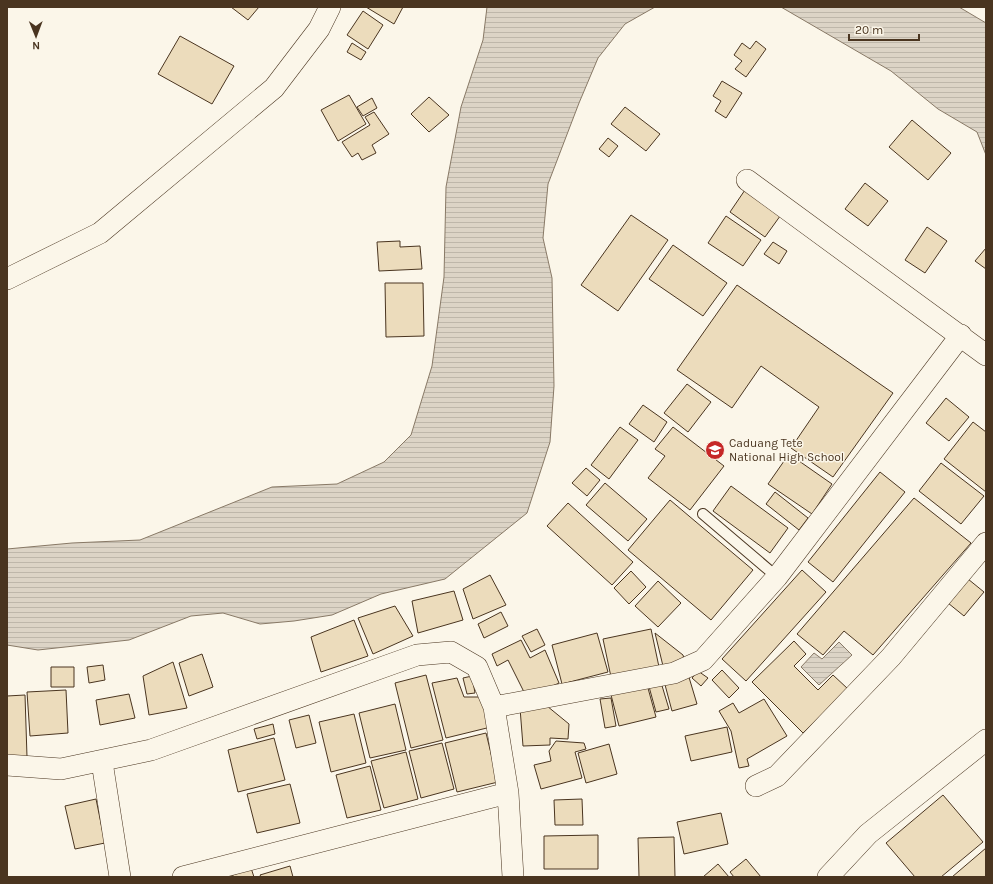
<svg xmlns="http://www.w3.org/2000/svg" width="993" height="884" viewBox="0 0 993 884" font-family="Karla,sans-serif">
  <defs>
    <pattern id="water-rules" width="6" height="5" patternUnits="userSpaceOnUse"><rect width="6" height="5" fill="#dcd4c6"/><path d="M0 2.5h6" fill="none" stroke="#beb7aa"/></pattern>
  </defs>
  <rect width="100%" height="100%" fill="#fbf6e9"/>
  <path fill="url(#water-rules)" stroke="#887966" d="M487,7H655L625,24L598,58L579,103L548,184L543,238L552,278L554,386L550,442L527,513L445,579L381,594L332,615L294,621L260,624L223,613L191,616L129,640L38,650L7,645V549L72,543L140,540L272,487L337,484L384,462L411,435L432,366L444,277L446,187L461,107L483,40Z
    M781,7H959L986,23V155L977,132L938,109L891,71Z
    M839,642L852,655L819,685L801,667L814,653L822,659Z"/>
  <path fill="#ecdcbc" stroke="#4a3520" d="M231,7H259L248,20Z
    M366,7H403L394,24Z
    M363,11L383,25L368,49L347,35Z
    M180,36L234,66L212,104L158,74Z
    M756,41L766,49L746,77L735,69L742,61L734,55L742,43L750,49Z
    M352,43L366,52L361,60L347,52Z
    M722,81L742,93L726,118L715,111L721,101L713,96Z
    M349,95L366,124L338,141L321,110Z
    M429,97L449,115L429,132L411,114Z
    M372,98L377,108L363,116L357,107Z
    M625,107L660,134L646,151L611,124Z
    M374,112L389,134L372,145L376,153L362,160L358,153L352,157L342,142L370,125L365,117Z
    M912,120L951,153L928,180L889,147Z
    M608,138L618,146L609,157L599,149Z
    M865,183L888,201L868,226L845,209Z
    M747,187L783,212L765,237L730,212Z
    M631,215L668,240L618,311L581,285Z
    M726,216L761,240L743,266L708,243Z
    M927,227L947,241L925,273L905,260Z
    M400,241V247L420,246L422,269L379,271L377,242Z
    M773,242L787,251L779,264L764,254Z
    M673,245L727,283L703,316L649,279Z
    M986,248V269L975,261Z
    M385,283H423L424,336L386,337Z
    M737,285L893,393L833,477L791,448L819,407L761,366L732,408L677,370Z
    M687,384L711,402L688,432L664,413Z
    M946,398L969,417L949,441L926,423Z
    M643,405L667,422L654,442L629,424Z
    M973,422L986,432V492L944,459Z
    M620,427L638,440L609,479L591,465Z
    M673,427L724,466L690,510L648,478L665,456L655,449Z
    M789,454L832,484L812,514L768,484Z
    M941,463L984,496L961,524L919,491Z
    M586,468L600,480L587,496L572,483Z
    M880,472L905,492L833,582L808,562Z
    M605,483L647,519L628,541L586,505Z
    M731,486L788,528L770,553L713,511Z
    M775,492L808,518L799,530L766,504Z
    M914,498L971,543L873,655L844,631L823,655L797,634Z
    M670,500L753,570L711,620L628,550Z
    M568,503L633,562L612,585L547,526Z
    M802,570L826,592L746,681L722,659Z
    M631,571L646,587L629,604L614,588Z
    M490,575L506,605L473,619L463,589Z
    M968,579L984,592L964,616L948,603Z
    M658,581L681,603L658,627L635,606Z
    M454,591L463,620L418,633L412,601Z
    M395,606L413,636L373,654L358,618Z
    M501,612L508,626L484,638L478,624Z
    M354,620L368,656L321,672L311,637Z
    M537,629L545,645L531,652L522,636Z
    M651,629L659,667L611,677L603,639Z
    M597,633L608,672L562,684L552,645Z
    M655,633L683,655L685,663L663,666Z
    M521,640L530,658L545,650L559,683L527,698L508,660L497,666L492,654Z
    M794,641L806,654L794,666L818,690L833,675L848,689L803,733L752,682Z
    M202,654L213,687L189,696L179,663Z
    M173,662L187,708L149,715L143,676Z
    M103,665L105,680L89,683L87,667Z
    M51,667H74V687H51Z
    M722,670L739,688L729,698L712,680Z
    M698,671L708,678L701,686L692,678Z
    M688,674L697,704L672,711L664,681Z
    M426,675L443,740L411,748L395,683Z
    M472,676L475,693L467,694L463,678Z
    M457,678L464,697H484L495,726L446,738L432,683Z
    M660,679L669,709L656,712L648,683Z
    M646,681L656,717L619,726L610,691Z
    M66,690L68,733L30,736L27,692Z
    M129,694L135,718L100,725L96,700Z
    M25,695L27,757L7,758V696Z
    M611,698L616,726L605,728L600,699Z
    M764,699L787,736L747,759L749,766L739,768L731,731L719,711L733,703L739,713Z
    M395,704L406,750L370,758L359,713Z
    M547,706L569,724L568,739L550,738V745L523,746L520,708Z
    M354,714L366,763L331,772L319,722Z
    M309,715L316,743L296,748L289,720Z
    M273,724L275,734L257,739L254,729Z
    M727,727L732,752L691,761L685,736Z
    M486,733L498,782L457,792L445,743Z
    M274,738L285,780L238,792L228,750Z
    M556,741L584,743L586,749L575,752L582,778L541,789L534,765L551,761L549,751Z
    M442,743L454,789L421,798L409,751Z
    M609,744L617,774L586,783L578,753Z
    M406,752L418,799L384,808L371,761Z
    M370,766L381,810L347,818L336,775Z
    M290,784L300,823L257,833L247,794Z
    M943,795L983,842L941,877H915L886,843Z
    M96,799L105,843L75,849L65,806Z
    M582,799L583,825H555L554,800Z
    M721,813L728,844L684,854L677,822Z
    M598,835V869H544V836Z
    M674,837L675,877H639L638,838Z
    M986,848V877H952Z
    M746,859L761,877H734L730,872Z
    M718,864L729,877H703Z
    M290,866L293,877H261L260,875Z
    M251,868L254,877H228Z"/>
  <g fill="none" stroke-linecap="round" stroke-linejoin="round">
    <defs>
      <path id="lane" d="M703,514L777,577"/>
      <path id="street" d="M747,180L986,355
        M7,279L100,233L274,88L319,29L330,7
        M494,707L674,673L703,660L777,577L961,335
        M102,762L120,877
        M7,765L61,769L151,750L417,655L451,652L477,667L494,707L508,793L513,877
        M756,786L777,776L891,657L986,543
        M183,877L508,793
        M828,877L868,834L986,740"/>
    </defs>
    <use href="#lane" stroke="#4a3520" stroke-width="12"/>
    <use href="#street" stroke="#4a3520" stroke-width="22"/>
    <use href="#lane" stroke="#fbf6e9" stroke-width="10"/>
    <use href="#street" stroke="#fbf6e9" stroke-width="21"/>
  </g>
  <defs>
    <symbol id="school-disc" viewBox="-11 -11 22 22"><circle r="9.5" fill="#c62828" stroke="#fbf6e9"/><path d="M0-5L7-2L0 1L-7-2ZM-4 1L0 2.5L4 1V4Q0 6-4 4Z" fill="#fff"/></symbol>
  </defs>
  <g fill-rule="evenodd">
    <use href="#school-disc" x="704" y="439" width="22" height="22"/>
  </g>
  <g text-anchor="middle" stroke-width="3" stroke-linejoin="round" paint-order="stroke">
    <g font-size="12" fill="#4a3520" stroke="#fbf6e9" text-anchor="start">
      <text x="729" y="447">Caduang Tete<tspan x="729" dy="14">National High School</tspan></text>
    </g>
  </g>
  <rect width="993" height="884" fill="none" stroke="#4a3520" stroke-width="16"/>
  <g transform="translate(36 36) rotate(179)" stroke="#fbf6e9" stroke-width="3" paint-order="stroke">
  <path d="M0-3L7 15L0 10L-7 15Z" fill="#4a3520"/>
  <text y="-6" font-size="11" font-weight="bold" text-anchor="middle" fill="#4a3520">N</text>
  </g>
  <path d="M849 34v6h70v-6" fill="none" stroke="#4a3520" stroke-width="2"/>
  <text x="855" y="34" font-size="12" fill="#4a3520" stroke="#fbf6e9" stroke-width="3" paint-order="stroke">20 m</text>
</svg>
